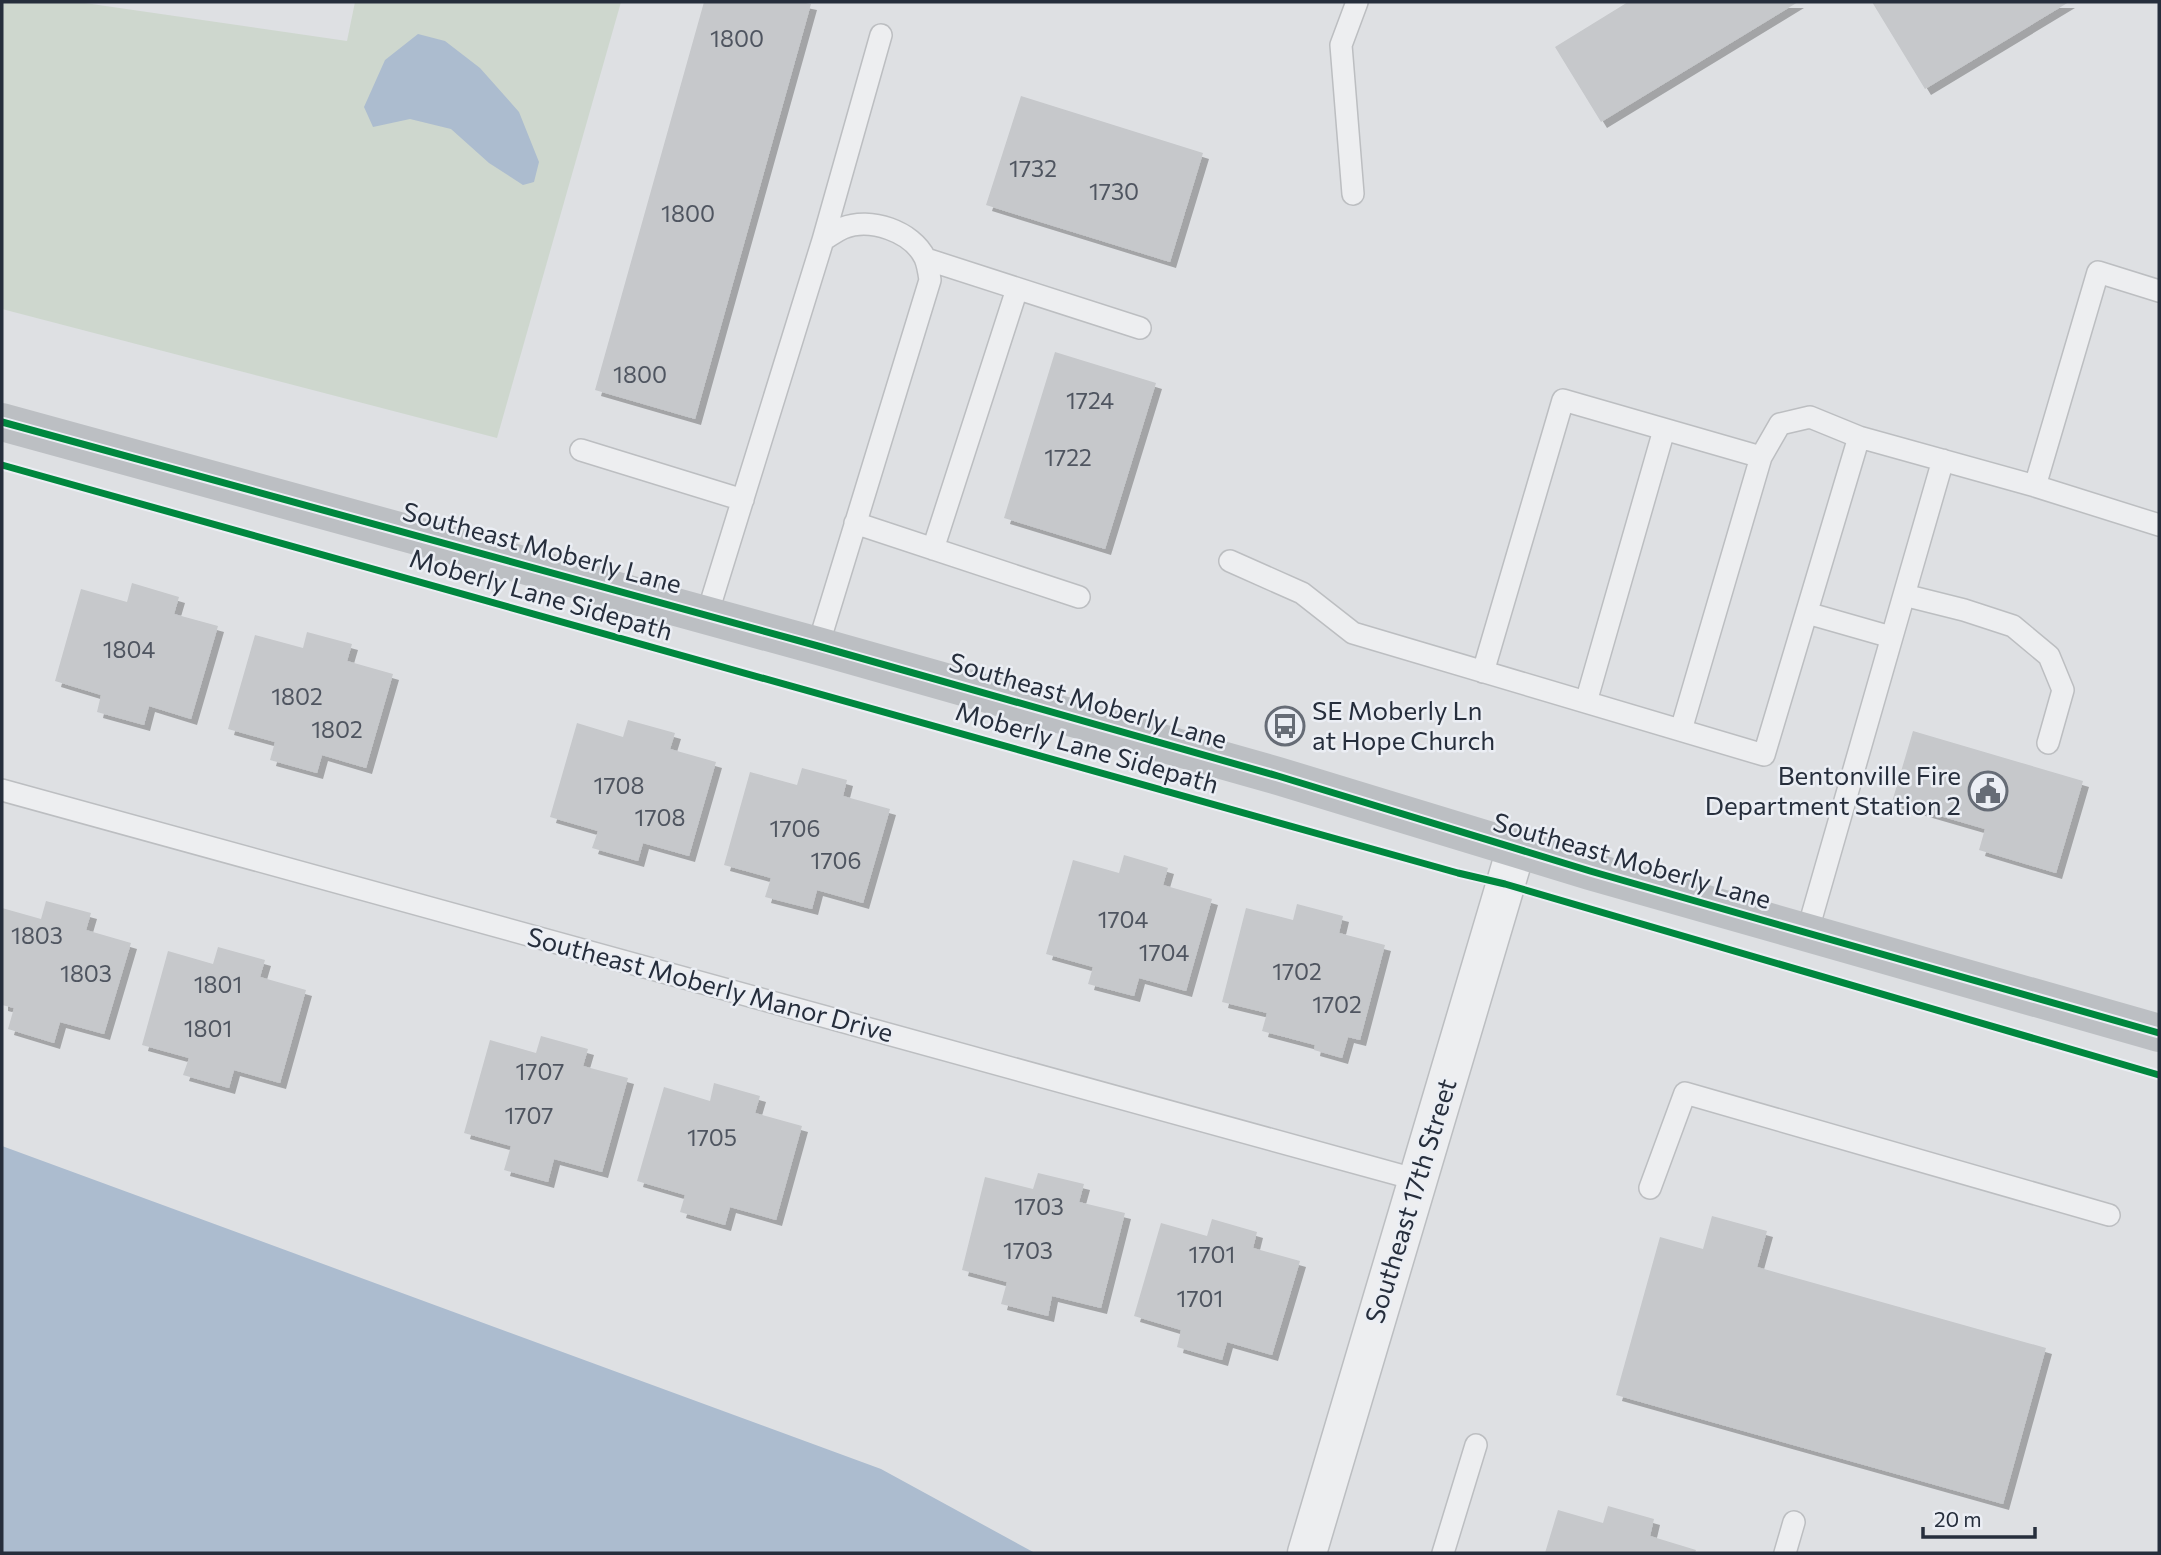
<svg xmlns="http://www.w3.org/2000/svg" width="2161" height="1555" viewBox="0 0 2161 1555" font-family="Commissioner,sans-serif">
  <defs>
    <filter id="shadow"><feDropShadow dx="6" dy="6" stdDeviation="0" flood-color="#0004"/></filter>
  </defs>
  <rect width="100%" height="100%" fill="#dee0e3"/>
  <path fill="#ced7ce" d="M2,2H78L347,41L355,2H621L497,438L2,309Z"/>
  <path fill="#acbccf" d="M418,34L445,41L480,68L519,112L539,162L534,182L523,185L489,163L451,129L410,119L373,127L364,107L385,60Z
    M2,1146L881,1469L1035,1553H2Z"/>
  <path fill="#c6c8cb" filter="url(#shadow)" d="M704,2H801L811,4L695,419L595,390Z
    M1628,2H1798L1601,122L1555,47Z
    M1872,2H2069L1925,89Z
    M1021,96L1203,153L1170,262L986,205Z
    M1055,352L1156,383L1105,549L1004,518Z
    M132,583L179,597L174,614L218,626L191,719L149,706L144,725L97,712L101,695L55,681L81,589L127,602Z
    M307,632L352,644L347,661L393,674L366,768L322,755L317,773L270,760L275,742L228,729L255,635L303,648Z
    M628,720L675,733L670,749L716,762L689,856L643,843L638,861L592,848L598,831L550,817L577,723L623,737Z
    M1913,731L2083,781L2056,873L1979,850L1985,829L1892,802Z
    M802,768L847,780L843,796L890,809L863,903L817,890L812,909L765,897L771,878L724,865L750,772L797,785Z
    M1124,855L1168,868L1163,885L1212,899L1186,991L1139,978L1134,996L1088,984L1093,967L1046,954L1073,860L1119,873Z
    M46,901L91,913L86,930L131,943L104,1034L60,1022L54,1043L8,1029L14,1008L2,1005V908L41,919Z
    M1297,904L1343,916L1339,933L1385,945L1360,1040L1348,1037L1342,1058L1314,1050L1315,1045L1262,1031L1267,1013L1222,1002L1246,908L1293,920Z
    M218,947L265,960L260,977L306,990L280,1083L234,1070L229,1088L183,1075L189,1058L142,1045L168,951L213,964Z
    M541,1036L588,1049L583,1066L628,1078L602,1172L554,1159L548,1182L504,1170L511,1146L464,1133L490,1040L536,1053Z
    M714,1083L760,1096L755,1113L802,1126L776,1220L730,1207L725,1225L680,1212L685,1195L637,1181L664,1087L710,1101Z
    M1038,1173L1084,1184L1079,1202L1125,1213L1101,1308L1052,1296L1048,1316L1001,1304L1007,1282L962,1270L985,1177L1033,1189Z
    M1712,1216L1767,1231L1757,1267L2046,1348L2003,1504L1616,1395L1660,1237L1703,1249Z
    M1212,1219L1257,1232L1253,1248L1300,1261L1272,1355L1227,1342L1222,1360L1177,1347L1181,1330L1134,1316L1161,1223L1207,1236Z
    M1608,1506L1654,1519L1650,1536L1696,1550L1695,1553H1545L1558,1510L1603,1523Z"/>
  <g fill="none" stroke-linecap="round" stroke-linejoin="round">
    <defs>
      <path id="lane" d="M1353,194L1341,45L1357,2
        M823,240L881,35
        M926,259L1140,328
        M581,450L743,500
        M2035,486L2098,272L2159,291
        M855,523L1079,597
        M933,549L1017,289
        M1230,561L1302,593L1353,633L1764,755L1859,437L2035,486L2159,525
        M1904,595L1943,460
        M1807,613L1891,637
        M707,615L823,240C830,236 836,231 843,228C870,217 912,231 925,258C928,265 929,273 930,280L818,646
        M1483,672L1563,400L1761,457L1780,424L1810,417L1859,437
        M1586,702L1664,430
        M1681,730L1761,457
        M2,790L1418,1180
        M1807,933L1904,595L1964,610L2013,626L2049,656L2063,690L2048,743
        M1650,1188L1685,1093L2109,1215
        M1443,1553L1476,1445
        M1785,1553L1794,1522"/>
      <path id="street" d="M1307,1553L1516,849"/>
    </defs>
    <use href="#lane" stroke="#bcbec1" stroke-width="24"/>
    <use href="#street" stroke="#bcbec1" stroke-width="41"/>
    <use href="#lane" stroke="#edeef0" stroke-width="21"/>
    <use href="#street" stroke="#edeef0" stroke-width="38"/>
    <path stroke="#bcbfc3" stroke-width="38" d="M2,422L818,646L1278,776L1590,871L2159,1033"/>
    <defs>
      <path id="cycleway" d="M2,422L818,646L1278,776L1590,871L2159,1033
        M2,465L1458,873L1505,884L2159,1075"/>
    </defs>
    <use href="#cycleway" stroke="#ebeef4" stroke-width="11"/>
    <use href="#cycleway" stroke="#00873e" stroke-width="7"/>
  </g>
  <defs>
    <symbol id="bus-ring" viewBox="-11 -11 22 22"><circle r="9.5" fill="#ebeef4" stroke="#666c76" stroke-width="1.5"/><path d="M-5-6H5V4H4V6H2V4H-2V6H-4V4H-5ZM-3.5-4V0h7V-4ZM-3.5 1.2v1.5H-2V1.2ZM2 1.2v1.5H3.5V1.2Z" fill="#666c76"/></symbol>
    <symbol id="civic-ring" viewBox="-11 -11 22 22"><circle r="9.5" fill="#ebeef4" stroke="#666c76" stroke-width="1.5"/><path d="M-.6-6.5H3V-4.5H.6V-3L4-1V1h2V6H-6V1h2V-1L-.6-3ZM-1.2 2.5V6h2.4V2.5Z" fill="#666c76"/></symbol>
  </defs>
  <g fill-rule="evenodd">
    <use href="#bus-ring" x="1263" y="704" width="44" height="44"/>
    <use href="#civic-ring" x="1966" y="769" width="44" height="44"/>
  </g>
  <g text-anchor="middle" stroke-width="5" stroke-linejoin="round" paint-order="stroke">
    <g font-size="23" fill="#4f5560">
      <text x="737" y="47">1800</text>
      <text x="1033" y="177">1732</text>
      <text x="1114" y="200">1730</text>
      <text x="688" y="222">1800</text>
      <text x="640" y="383">1800</text>
      <text x="1090" y="409">1724</text>
      <text x="1068" y="466">1722</text>
      <text x="129" y="658">1804</text>
      <text x="297" y="705">1802</text>
      <text x="337" y="738">1802</text>
      <text x="619" y="794">1708</text>
      <text x="660" y="826">1708</text>
      <text x="795" y="837">1706</text>
      <text x="836" y="869">1706</text>
      <text x="1123" y="928">1704</text>
      <text x="37" y="944">1803</text>
      <text x="1164" y="961">1704</text>
      <text x="1297" y="980">1702</text>
      <text x="86" y="982">1803</text>
      <text x="218" y="993">1801</text>
      <text x="1337" y="1013">1702</text>
      <text x="208" y="1037">1801</text>
      <text x="540" y="1080">1707</text>
      <text x="529" y="1124">1707</text>
      <text x="712" y="1146">1705</text>
      <text x="1039" y="1215">1703</text>
      <text x="1028" y="1259">1703</text>
      <text x="1212" y="1263">1701</text>
      <text x="1200" y="1307">1701</text>
    </g>
    <g font-size="26" fill="#262e3c" stroke="#ebeef4">
      <text transform="translate(542 548) rotate(15)" y="9">Southeast Moberly Lane</text>
      <text transform="translate(541 595) rotate(16)" y="9">Moberly Lane Sidepath</text>
      <text transform="translate(1088 701) rotate(16)" y="9">Southeast Moberly Lane</text>
      <text transform="translate(1087 748) rotate(16)" y="9">Moberly Lane Sidepath</text>
      <text transform="translate(1632 861) rotate(16)" y="9">Southeast Moberly Lane</text>
      <text transform="translate(710 985) rotate(15)" y="9">Southeast Moberly Manor Drive</text>
      <text transform="translate(1411 1201) rotate(-73)" y="9">Southeast 17th Street</text>
    </g>
    <g font-size="26" fill="#262e3c" stroke="#ebeef4" text-anchor="start">
      <text x="1312" y="720">SE Moberly Ln<tspan x="1312" dy="30">at Hope Church</tspan></text>
      <text x="1961" y="785" text-anchor="end">Bentonville Fire<tspan x="1961" dy="30">Department Station 2</tspan></text>
    </g>
  </g>
  <rect width="2161" height="1555" fill="none" stroke="#262e3c" stroke-width="7"/>
  <path d="M1923 1527v10h112v-10" fill="none" stroke="#262e3c" stroke-width="3.5"/>
  <text x="1934" y="1527" font-size="21" fill="#262e3c" stroke="#ebeef4" stroke-width="5" paint-order="stroke">20 m</text>
</svg>
